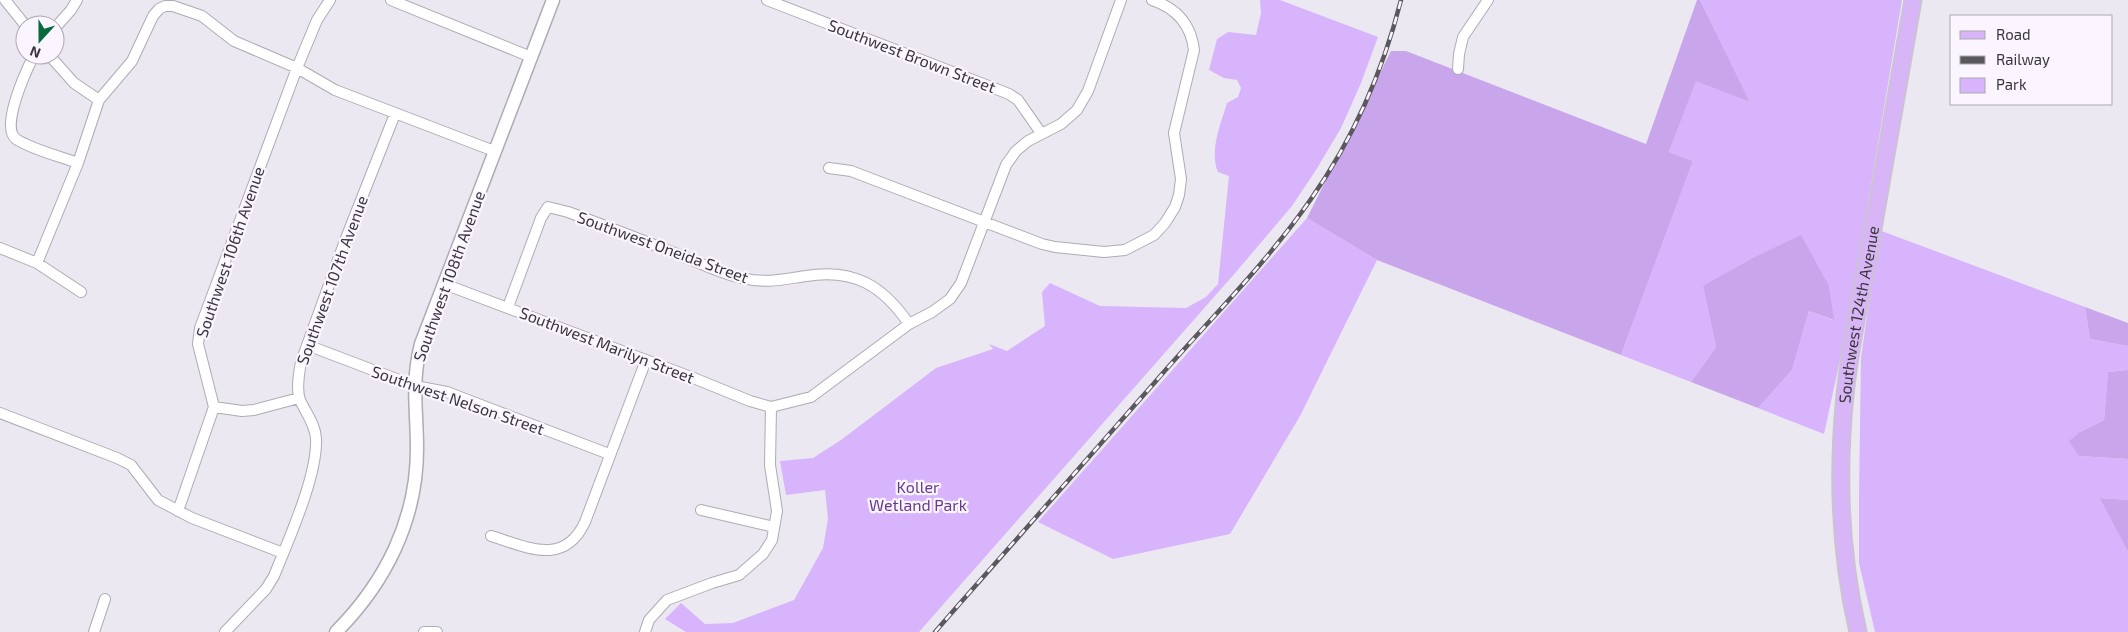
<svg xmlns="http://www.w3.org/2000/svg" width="2128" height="632" viewBox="0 0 2128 632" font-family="'Exo 2',sans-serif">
  <rect width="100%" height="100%" fill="#ece8f1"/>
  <path fill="#d7b4fb" d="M1260,0H1280L1378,37L1361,83L1341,128L1316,170L1292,206L1236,272L919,632H686L665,619L681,603L705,624L733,623L794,600L823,548L828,519L825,490L786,495L780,461L813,458L841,440L936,368L993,349L989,344L1007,351L1045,326L1042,292L1050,283L1100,306L1186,308L1206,297L1218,284L1229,176L1218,172C1209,151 1221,123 1227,103L1238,97L1241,88L1237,80L1224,78L1209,70L1217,39L1228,32L1256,35L1261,13Z
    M1700,0H1902L1848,323L1824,434L1758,408L1792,370L1809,311L1833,320L1829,286H1703L1716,347L1691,382L1621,355L1693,161L1669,152L1696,80L1750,102Z
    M1307,218L1377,260L1300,416L1230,534L1113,559L1038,522Z
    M1879,230L2085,307L2090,339L2128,346V370L2108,372L2104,420L2080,432L2079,456L2128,459V500L2101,498L2128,552V632H1875L1859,563V495L1861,358Z"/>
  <path fill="#c9a6ec" d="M1697,0H1700L1750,102L1696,81L1669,152L1693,161L1621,355L1377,260L1307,218L1391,51H1406L1646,144Z
    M1801,235L1829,286L1834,320L1809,311L1792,370L1758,408L1691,382L1716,347L1703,286L1753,258Z
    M2085,307L2128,323V346L2090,339Z
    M2128,370V459L2079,456L2069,441L2080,432L2104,420L2108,372Z
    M2100,498L2128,500V552Z"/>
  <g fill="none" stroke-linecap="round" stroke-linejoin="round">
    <defs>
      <path id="minor" d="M5,0L25,25
        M391,0L531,57
        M767,0L1009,94L1018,100L1041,133
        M55,28L71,10L77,0
        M34,55C26,71 0,127 16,139C33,150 59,156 78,163
        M49,55L74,83L99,100
        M1458,69L1459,54L1463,37L1488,0
        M829,168L851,171L1042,244L1055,247L1104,252L1125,250L1154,235L1165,223L1175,207L1179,195L1181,179L1174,133L1194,50C1191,24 1176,8 1152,0
        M0,248L37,263L81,292
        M37,263L78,163L99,100L132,61L153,16L159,9L165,6H173L202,16L234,41L297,68L335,90L494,151
        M444,284L691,377L750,401L771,407L811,397L909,324L932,312L950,299L961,283L1006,165L1016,151L1028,141L1061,124L1077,110L1088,91L1121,0
        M508,307L541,218L548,207L568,212C606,226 644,241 682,256C701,263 721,274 742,278C765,284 784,279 806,276C854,268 883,286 909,324
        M307,345L415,386L447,392L609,454
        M214,407L242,411L254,410L299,398
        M0,413L117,458L131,465L158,500L192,518L283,553
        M701,510L774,527
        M178,511L214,407L198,344L200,328L297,68L317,20L330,0
        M491,536C527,547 564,567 585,522L646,360
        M94,632L105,599
        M225,632L266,589L274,576C288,541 318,475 316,438C315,424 306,413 300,400C296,389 299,373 301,362L346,238L395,114
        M424,632H437
        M645,632L649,620L667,600L712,583L739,575L763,554L772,540L777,511L770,465L771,407"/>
      <path id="tertiary" d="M336,632C385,583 417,520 417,449C417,410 411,383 421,344L553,0"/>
      <g id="primary">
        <path id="s1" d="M1858,632C1840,555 1837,474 1845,395C1850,345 1861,295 1870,246C1884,164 1898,82 1913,0"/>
      </g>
    </defs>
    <use href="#minor" stroke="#afaab3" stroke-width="12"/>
    <use href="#tertiary" stroke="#afaab3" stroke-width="15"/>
    <use href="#primary" stroke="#c7c7c8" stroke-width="19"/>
    <use href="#minor" stroke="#fff" stroke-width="10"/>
    <use href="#tertiary" stroke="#fff" stroke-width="12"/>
    <use href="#primary" stroke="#d7b5f6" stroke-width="16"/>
    <defs>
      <path id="rail" d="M935,632C1008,548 1082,465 1156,381C1208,321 1266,264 1311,199C1353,139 1383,71 1401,0"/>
    </defs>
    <use href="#rail" stroke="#5a585d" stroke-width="4.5"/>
    <use href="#rail" stroke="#faf5ff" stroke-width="2.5" stroke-dasharray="8" stroke-linecap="butt"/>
  </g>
  <g text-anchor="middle" stroke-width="4.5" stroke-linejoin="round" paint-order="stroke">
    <g font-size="16" fill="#38363a" stroke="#faf5ff">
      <text transform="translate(912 56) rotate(21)" y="6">Southwest Brown Street</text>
      <text transform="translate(663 247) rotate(20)" y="6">Southwest Oneida Street</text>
      <text transform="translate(230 252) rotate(-71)" y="6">Southwest 106th Avenue</text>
      <text transform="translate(449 276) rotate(-70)" y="6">Southwest 108th Avenue</text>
      <text transform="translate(332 280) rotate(-70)" y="6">Southwest 107th Avenue</text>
      <text dy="6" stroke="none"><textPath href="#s1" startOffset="320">Southwest 124th Avenue</textPath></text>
      <text transform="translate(607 345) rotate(21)" y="6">Southwest Marilyn Street</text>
      <text transform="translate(458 400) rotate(19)" y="6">Southwest Nelson Street</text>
    </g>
    <g font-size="16" fill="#673a8c" stroke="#faf5ff">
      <text x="918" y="493">Koller<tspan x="918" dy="18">Wetland Park</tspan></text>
    </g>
  </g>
  <rect x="1950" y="15" width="162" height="90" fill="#faf5ff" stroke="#aca9b0"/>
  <rect x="1960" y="31" width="25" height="8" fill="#d7b5f6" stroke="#aca9b0"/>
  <text x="1996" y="40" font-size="15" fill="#38363a">Road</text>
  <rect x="1960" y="56" width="25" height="8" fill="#5a585d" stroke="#aca9b0"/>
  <text x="1996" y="65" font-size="15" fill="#38363a">Railway</text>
  <rect x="1960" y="78" width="25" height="15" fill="#d7b4fb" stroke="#aca9b0"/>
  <text x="1996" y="90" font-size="15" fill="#38363a">Park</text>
  <g transform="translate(40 40) rotate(201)"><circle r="24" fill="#faf5ff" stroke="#aca9b0"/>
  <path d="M0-4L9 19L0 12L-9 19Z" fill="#076a3f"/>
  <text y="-8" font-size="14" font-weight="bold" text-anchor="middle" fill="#38363a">N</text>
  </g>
</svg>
